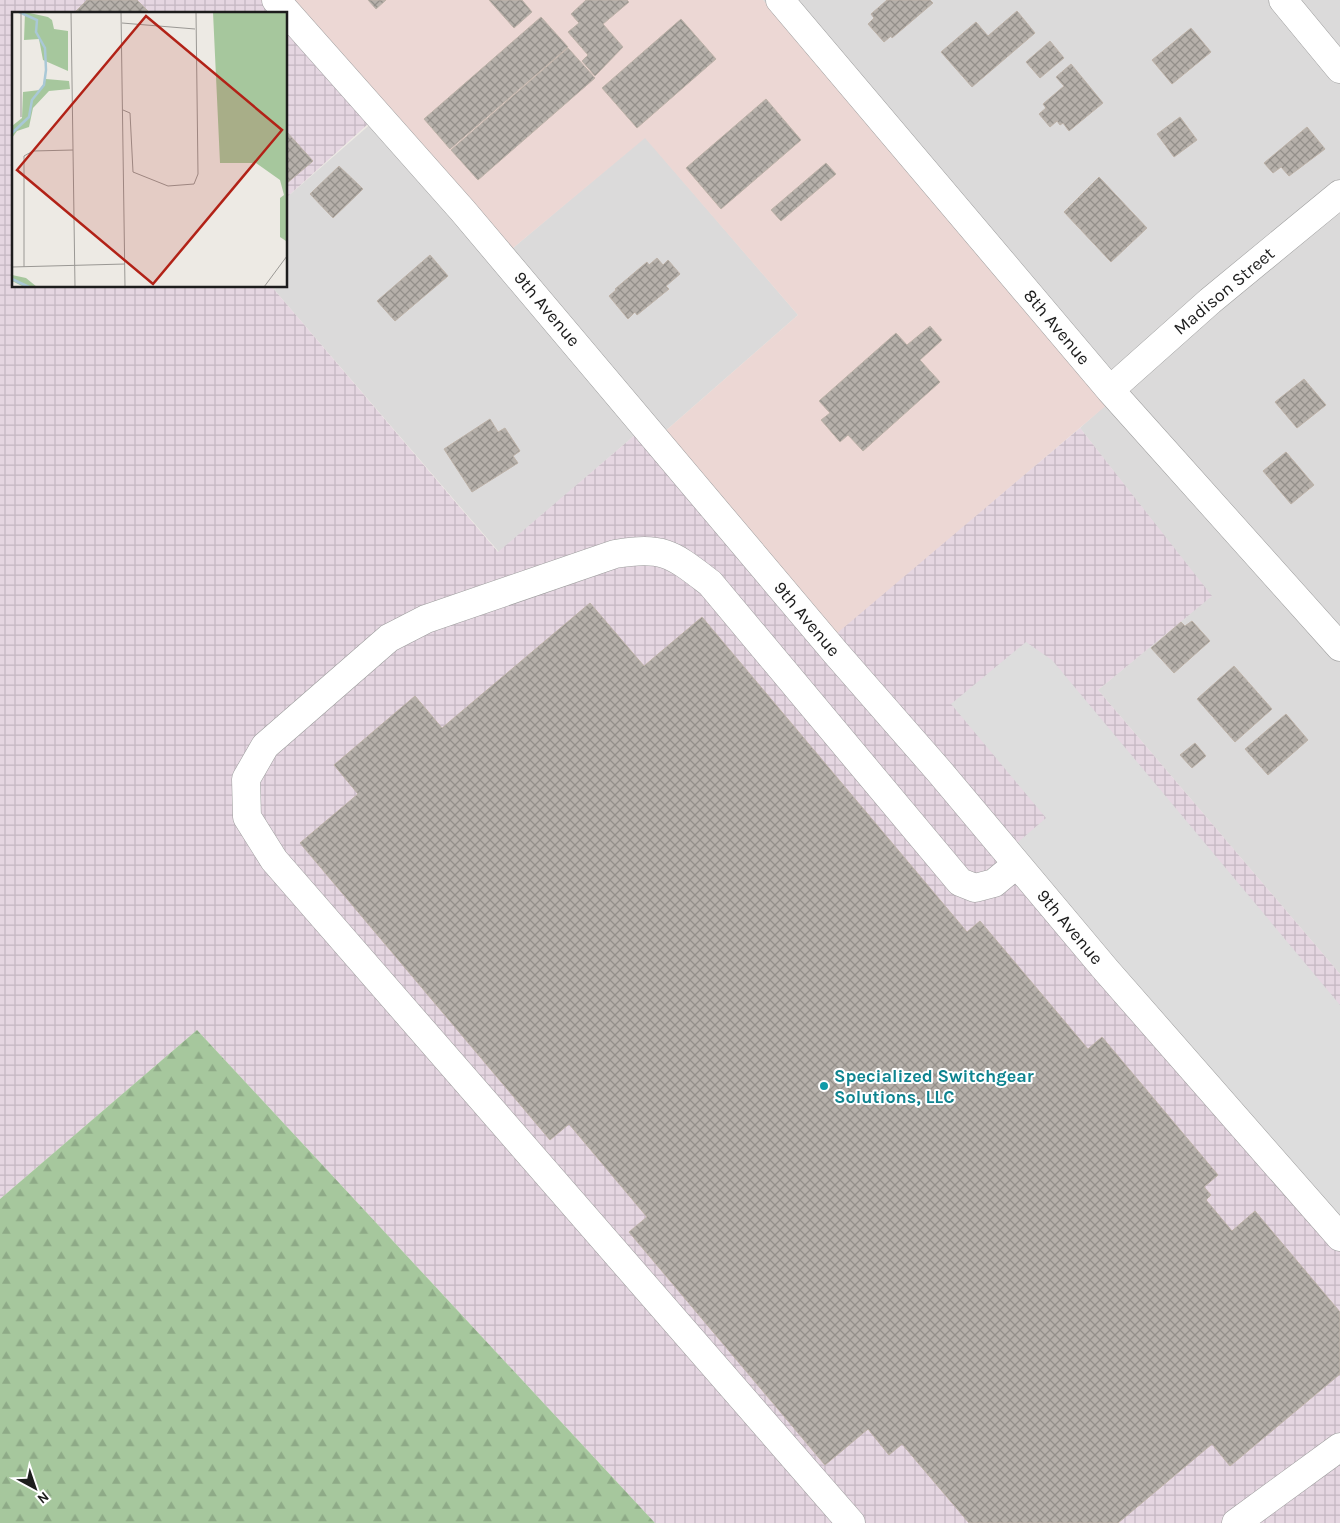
<svg xmlns="http://www.w3.org/2000/svg" width="1340" height="1523" viewBox="0 0 1340 1523" font-family="Karla,sans-serif">
  <defs>
    <pattern id="industrial-grid" width="8" height="8" patternUnits="userSpaceOnUse" patternTransform="scale(1.25)"><rect width="8" height="8" fill="#e5d6e1"/><path d="M0 4h8M4 0v8" fill="none" stroke="#c4b7c1"/></pattern>
    <pattern id="forest-firs" width="22" height="20" patternUnits="userSpaceOnUse" patternTransform="scale(1.25)"><rect width="22" height="20" fill="#a6c79d"/><path d="M5 1l3.5 6h-7zM16 11l3.5 6h-7z" fill="#8eaa87"/></pattern>
    <pattern id="building-cross-hatch" width="8" height="8" patternUnits="userSpaceOnUse" patternTransform="scale(1.25)"><rect width="8" height="8" fill="#b6b0aa"/><path d="M0 0l8 8M0 8l8-8" fill="none" stroke="#938f8a"/></pattern>
  </defs>
  <rect width="100%" height="100%" fill="#edeae4"/>
  <path fill="#dbdada" d="M763,0H1340V974L1098,690L1211,596L1080,428L1108,403Z
    M390,107L513,248L645,137L798,315L646,448L635,435L499,552L271,286H286V198Z"/>
  <path fill="#ecd7d4" d="M260,0H763L1109,403L817,652L646,448L798,315L645,138L513,248L390,107L368,124Z"/>
  <path fill="url(#industrial-grid)" d="M0,0H261L273,14H14V286H271L498,552L635,435L816,651L1080,428L1212,596L1098,690L1340,974V1523H655L197,1030L0,1199Z
    M286,29L368,124L286,198Z"/>
  <path fill="url(#forest-firs)" d="M197,1030L655,1523H0V1199Z"/>
  <path fill="#ddd" d="M1026,642L1052,660L1340,1005V1217L1126,975L1017,843L1046,818L951,704Z"/>
  <path fill="url(#building-cross-hatch)" stroke="#bdb2a8" d="M87,0H137L151,14H73Z
    M368,0H386L376,9Z
    M489,0H522L532,12L514,28Z
    M586,0H627L629,2L603,24L623,47L595,76L582,61L588,55L568,32L579,23L571,14Z
    M887,0H930L933,3L892,38L891,36L884,42L868,24L874,18L871,14Z
    M1017,11L1035,33L972,87L941,52L976,22L988,36Z
    M541,17L568,47L450,149L424,119Z
    M681,19L716,59L637,128L602,88Z
    M1191,28L1211,52L1172,84L1152,60Z
    M1050,41L1064,58L1040,78L1026,62Z
    M568,48L595,78L478,180L451,150Z
    M1071,64L1103,103L1069,131L1063,123L1060,125L1057,121L1050,127L1039,114L1046,108L1043,104L1064,86L1056,77Z
    M766,99L801,140L721,209L686,168Z
    M1180,117L1197,140L1174,157L1157,134Z
    M1307,127L1325,149L1289,176L1281,167L1273,173L1264,163Z
    M286,131L313,161L286,184Z
    M826,163L836,174L781,221L771,210Z
    M339,166L363,189L333,218L310,194Z
    M1099,177L1147,228L1111,262L1064,212Z
    M430,255L448,276L395,321L377,301Z
    M657,258L663,265L668,260L680,274L666,286L669,289L637,315L635,312L628,319L609,296L616,290L615,289L647,262L649,265Z
    M930,326L942,340L920,360L940,382L863,451L848,435L840,442L821,420L830,413L819,401L896,333L907,345Z
    M1304,379L1326,405L1297,428L1275,402Z
    M490,419L498,432L505,428L520,451L513,456L518,463L472,492L444,449Z
    M1286,452L1314,485L1291,504L1263,471Z
    M590,603L644,666L702,617L967,932L980,921L1088,1049L1102,1037L1218,1175L1204,1187L1211,1195L1206,1200L1232,1231L1255,1211L1340,1312V1374L1230,1466L1212,1444L1118,1523H969L902,1444L889,1455L868,1429L825,1465L629,1232L647,1217L569,1124L550,1140L300,843L358,794L334,765L415,696L442,728Z
    M1192,621L1210,641L1174,673L1151,648L1181,622L1185,626Z
    M1234,666L1272,709L1235,742L1197,699Z
    M1286,714L1308,740L1268,775L1245,749Z
    M1195,743L1206,756L1192,768L1180,755Z"/>
  <g fill="none" stroke-linecap="round" stroke-linejoin="round">
    <defs>
      <path id="minor" d="M276,0L463,211L835,652L939,771L1106,970L1340,1237
        M780,0L1110,390L1340,647
        M1283,0L1340,69
        M1110,390L1210,301L1340,194
        M851,1523L274,860L247,817L246,779L265,746L389,638L426,619L615,554C664,546 672,554 710,583L960,882L975,888L994,883L1017,864
        M1236,1523L1340,1447"/>
    </defs>
    <use href="#minor" stroke="#9e9e9e" stroke-width="29"/>
    <use href="#minor" stroke="#fff" stroke-width="28"/>
  </g>
  <circle fill="#0f9aa8" stroke="#fff" stroke-width="2" cx="824" cy="1086" r="5"/>
  <g text-anchor="middle" stroke-width="4" stroke-linejoin="round" paint-order="stroke">
    <g font-size="18" fill="#1d1d1d" stroke="#fff">
      <text transform="translate(1224 291) rotate(-40)" y="6">Madison Street</text>
      <text transform="translate(547 309) rotate(50)" y="6">9th Avenue</text>
      <text transform="translate(1057 327) rotate(50)" y="6">8th Avenue</text>
      <text transform="translate(807 619) rotate(50)" y="6">9th Avenue</text>
      <text transform="translate(1070 927) rotate(50)" y="6">9th Avenue</text>
    </g>
    <g font-size="18" font-weight="bold" fill="#0d838f" stroke="#fff" text-anchor="start">
      <text x="834" y="1082">Specialized Switchgear<tspan x="834" dy="21">Solutions, LLC</tspan></text>
    </g>
  </g>
  <g transform="translate(12 12)">
    <rect width="275" height="275" fill="#edeae4"/>
    <path d="M13,0L36,5L40,8L42,17L56,19V59L31,48L27,27L12,28ZM201,0H275L274,229L268,225V186L272,183L268,168L244,151H208ZM34,67L57,69L58,77L37,79L21,96L17,115L5,119L0,126V114L10,106L11,80L28,78ZM0,263L14,266L25,275H12L0,269Z" fill="#a6c79d"/>
    <path fill="none" stroke="#a9c8d6" stroke-width="2.5" d="M0,121L17,105L20,88L32,73L34,58L33,36L24,20L25,8L7,0M0,267L17,275"/>
    <path fill="none" stroke="#9a9894" stroke-width="1" d="M59,0L63,275M109,0L113,275M110,11L183,17M111,98L118,101L121,160L156,174L182,172L186,162L184,0M9,105V0M0,255L113,252M12,255V144L21,139L61,138M252,275L275,244"/>
    <path fill="#b22217" fill-opacity="0.15" stroke="#b22217" stroke-width="2.5" d="M134,4L270,118L141,272L5,158Z"/>
    <rect width="275" height="275" fill="none" stroke="#1d1d1d" stroke-width="2.5"/>
  </g>
  <g transform="translate(35 1488) rotate(140)" stroke="#ffffff" stroke-width="4" paint-order="stroke">
  <path d="M0-4L9 19L0 12L-9 19Z" fill="#1d1d1d"/>
  <text y="-8" font-size="14" font-weight="bold" text-anchor="middle" fill="#1d1d1d">N</text>
  </g>
</svg>
